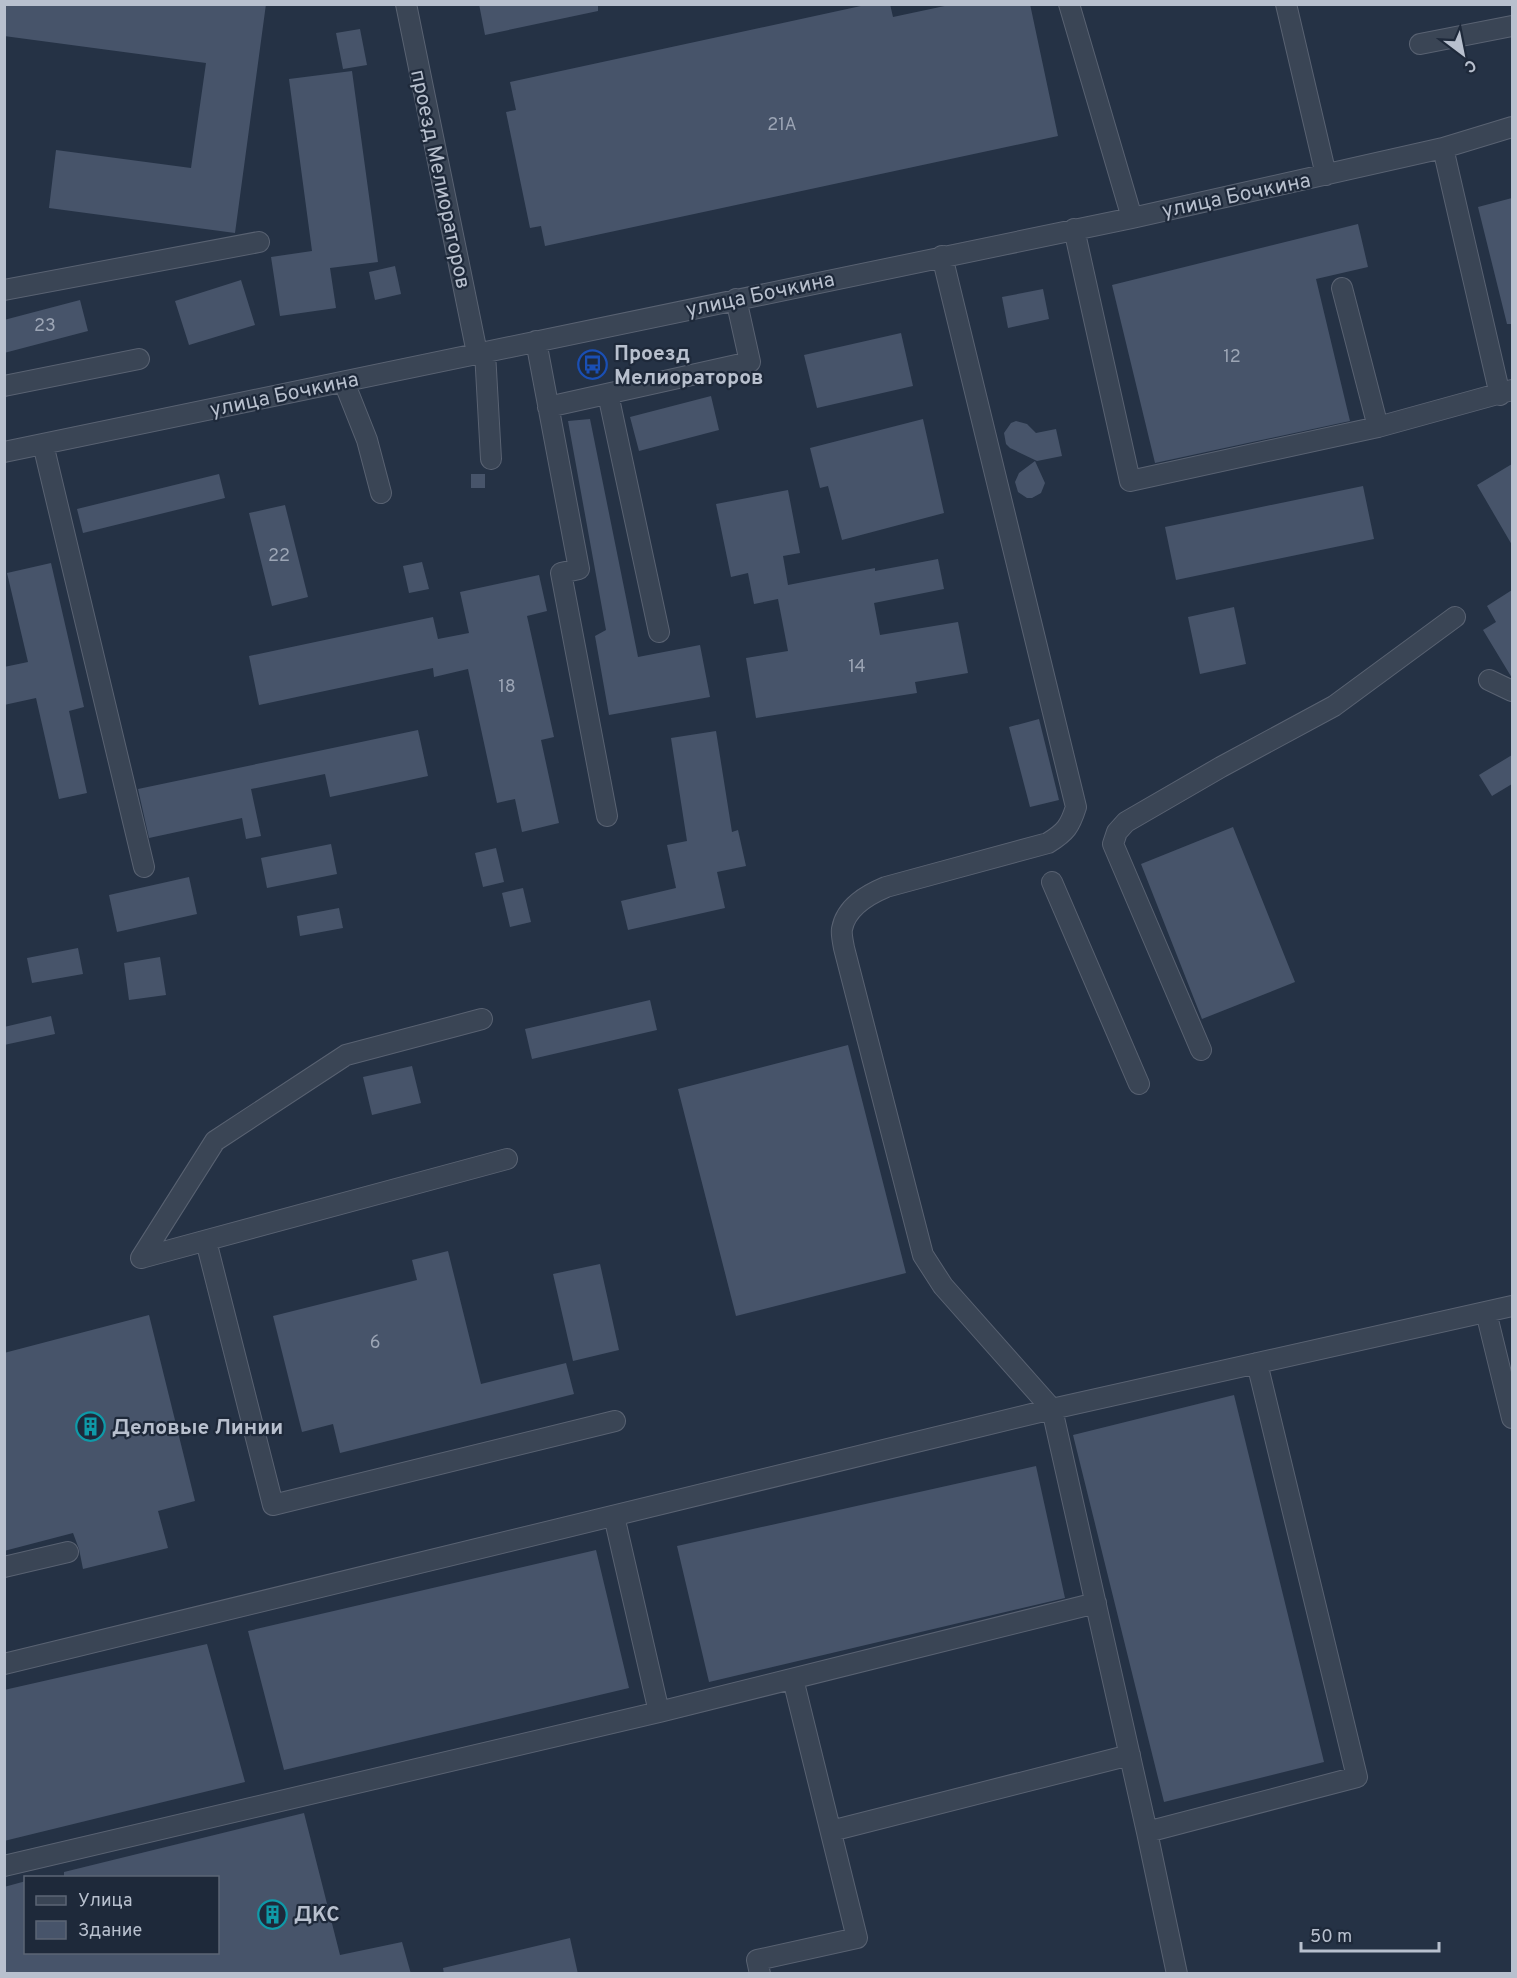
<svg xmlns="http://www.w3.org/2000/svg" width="1517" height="1978" viewBox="0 0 1517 1978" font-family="Overpass,sans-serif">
  <rect width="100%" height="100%" fill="#253245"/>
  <path fill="#47546a" d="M4,4H266L235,233L49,208L56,150L191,168L206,63L4,36Z
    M479,4H598V11L485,35Z
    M870,4H890L893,17L954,4H1030L1058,136L545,246L541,226L530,228L506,112L516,110L510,82Z
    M360,29L367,65L343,69L336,33Z
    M352,71L378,262L330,268L336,308L280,316L271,257L312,251L289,79Z
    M1512,198V324H1507L1478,207Z
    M1358,224L1368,267L1316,279L1350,421L1155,463L1112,285Z
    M395,266L401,294L375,300L369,272Z
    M241,280L255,325L189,345L175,301Z
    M1043,289L1049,319L1008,328L1002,297Z
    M80,300L88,331L4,353V320Z
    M901,333L913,386L817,408L804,355Z
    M711,396L719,430L639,451L630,417Z
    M590,419L638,657L700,645L710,697L609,715L595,636L606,630L568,421Z
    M923,419L944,513L842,540L828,486L820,488L810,448Z
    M1016,421L1027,424L1036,433L1056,429L1062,456L1037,461L1010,448L1006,444L1004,433L1011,423Z
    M1035,461L1045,483L1041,493L1032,498H1027L1018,492L1015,482L1019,473Z
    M1512,464V545L1477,485Z
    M219,474L225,498L83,533L77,509Z
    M471,474H485V488H471Z
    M1363,486L1374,539L1176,580L1165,527Z
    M788,490L800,553L783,556L788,585L875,568V571L938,559L944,589L874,603L880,635L958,622L968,673L915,682L917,693L756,718L746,658L788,651L778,599L754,604L748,573L731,577L716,504Z
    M285,505L308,597L272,606L249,513Z
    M422,562L429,589L409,593L403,566Z
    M51,563L84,707L69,711L87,793L59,799L36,698L4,705V667L28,662L7,573Z
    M539,575L547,611L527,616L554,737L541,740L559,823L522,832L515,799L497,803L468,669L434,677L433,668L259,705L249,656L433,617L438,639L469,633L460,592Z
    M1512,590V678L1483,630L1496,622L1487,606Z
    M1234,607L1246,664L1200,674L1188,617Z
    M1039,719L1059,800L1030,807L1009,727Z
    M418,730L428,776L330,797L325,774L251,789L261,836L246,839L242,818L149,838L138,789Z
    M716,731L732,832L738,830L746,866L717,872L725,908L628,930L621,901L676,888L667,845L687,841L671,738Z
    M1512,755V784L1492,796L1479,775Z
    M1233,827L1295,982L1202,1019L1141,864Z
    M331,844L337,874L267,888L261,858Z
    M496,848L504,882L483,887L475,853Z
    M189,877L197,914L117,932L109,895Z
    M523,888L531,922L510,927L502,893Z
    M339,908L343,928L300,936L297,916Z
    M78,948L83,974L32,983L27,958Z
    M160,957L166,995L129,1000L124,963Z
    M650,1000L657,1030L532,1059L525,1029Z
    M51,1016L55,1034L4,1045V1027Z
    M848,1045L906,1273L736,1316L678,1089Z
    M412,1066L421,1103L372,1115L363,1077Z
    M448,1251L481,1384L566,1363L574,1394L340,1453L333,1424L302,1432L273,1316L417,1280L412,1260Z
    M600,1264L619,1350L573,1361L553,1274Z
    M149,1315L195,1501L158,1511L168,1548L83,1569L79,1549L73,1533L4,1551V1353Z
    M1234,1395L1324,1762L1164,1802L1073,1435Z
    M1036,1466L1065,1598L709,1682L677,1546Z
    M596,1550L629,1688L284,1770L248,1631Z
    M207,1644L245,1782L4,1841V1690Z
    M304,1813L340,1955L402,1942L411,1974H4V1887L26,1881V1953H218V1878H64V1872Z
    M570,1938L578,1974H444L443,1968Z"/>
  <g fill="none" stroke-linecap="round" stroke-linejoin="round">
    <defs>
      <path id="minor" d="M406,4L477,353
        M1069,4L1132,218
        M1286,4L1326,175
        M1420,44L1512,26
        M1443,148L1500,395
        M1074,229L1130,481L1378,427L1512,390
        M942,256L1076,807C1070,826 1066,832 1048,843L886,887C867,895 846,907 842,929C841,934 843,942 844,948L923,1255L943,1286L1052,1409L1147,1832L1177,1974
        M1342,288L1378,427
        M4,290L259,242
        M536,341L579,569L561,573L607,816
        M485,352L491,459
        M344,382L367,440L381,493
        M4,386L139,359
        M608,394L659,632
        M548,407L750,362L736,299
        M43,444L144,867
        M4,452L1132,218L1443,148L1512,127
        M1489,680L1512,691
        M1052,882L1139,1084
        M1201,1050L1113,844L1117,832L1126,822L1221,767L1334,706L1455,617
        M206,1241L273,1505L615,1421
        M141,1258L215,1141L346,1055L482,1019
        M141,1258L507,1159
        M1486,1312L1512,1418
        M614,1516L659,1712L1096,1603
        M4,1567L68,1552
        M4,1664L1052,1409L1512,1306
        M831,1831L1130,1755
        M1147,1832L1357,1777L1257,1363
        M4,1866L659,1712
        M760,1974L757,1960L857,1938L793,1679"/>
    </defs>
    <use href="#minor" stroke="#596272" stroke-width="22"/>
    <use href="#minor" stroke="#3a4555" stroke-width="20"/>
  </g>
  <defs>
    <symbol id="bus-ring" viewBox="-11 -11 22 22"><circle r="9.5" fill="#1e293a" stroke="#1a4fb4" stroke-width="1.5"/><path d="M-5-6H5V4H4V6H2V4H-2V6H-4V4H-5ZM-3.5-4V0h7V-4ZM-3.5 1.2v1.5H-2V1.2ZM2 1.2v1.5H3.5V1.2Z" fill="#1a4fb4"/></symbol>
    <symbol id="building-ring" viewBox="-11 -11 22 22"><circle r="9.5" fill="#1e293a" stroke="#0f9aa8" stroke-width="1.5"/><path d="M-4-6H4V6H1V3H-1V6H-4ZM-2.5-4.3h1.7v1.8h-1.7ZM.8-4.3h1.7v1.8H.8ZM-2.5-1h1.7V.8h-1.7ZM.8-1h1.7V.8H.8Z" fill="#0f9aa8"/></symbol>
  </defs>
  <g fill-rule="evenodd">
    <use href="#bus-ring" x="576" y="348" width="33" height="33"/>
    <use href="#building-ring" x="74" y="1410" width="33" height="33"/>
    <use href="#building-ring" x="256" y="1898" width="33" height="33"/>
  </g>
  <g text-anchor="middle" stroke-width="4.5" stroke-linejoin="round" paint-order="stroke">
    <g font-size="18" fill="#9ca5b5">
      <text x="782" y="130">21А</text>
      <text x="45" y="331">23</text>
      <text x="1232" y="362">12</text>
      <text x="279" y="561">22</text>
      <text x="857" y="672">14</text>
      <text x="507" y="692">18</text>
      <text x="375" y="1348">6</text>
    </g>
    <g font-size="21" fill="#b8c0ce" stroke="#1e293a">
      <text transform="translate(441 179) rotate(78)" y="7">проезд Мелиораторов</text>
      <text transform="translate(1236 195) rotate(-12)" y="7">улица Бочкина</text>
      <text transform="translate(760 294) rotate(-12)" y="7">улица Бочкина</text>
      <text transform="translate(284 394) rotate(-12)" y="7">улица Бочкина</text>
    </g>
    <g font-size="21" font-weight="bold" fill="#b8c0ce" stroke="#1e293a" text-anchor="start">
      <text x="614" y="360">Проезд<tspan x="614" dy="24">Мелиораторов</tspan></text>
      <text x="112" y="1434">Деловые Линии</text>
      <text x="294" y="1921">ДКС</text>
    </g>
  </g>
  <rect width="1517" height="1978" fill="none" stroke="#b8c0ce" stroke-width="12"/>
  <rect x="24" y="1876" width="195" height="78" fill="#1e293a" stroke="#5c6575" stroke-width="1.5"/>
  <rect x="36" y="1896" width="30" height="9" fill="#3a4555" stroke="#5c6575" stroke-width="1.5"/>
  <text x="78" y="1906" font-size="18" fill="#b8c0ce">Улица</text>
  <rect x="36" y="1921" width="30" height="18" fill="#47546a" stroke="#5c6575" stroke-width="1.5"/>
  <text x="78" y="1936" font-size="18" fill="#b8c0ce">Здание</text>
  <g transform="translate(1463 54) rotate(148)" stroke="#1e293a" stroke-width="4.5" paint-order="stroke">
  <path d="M0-4.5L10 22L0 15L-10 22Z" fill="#b8c0ce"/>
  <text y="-9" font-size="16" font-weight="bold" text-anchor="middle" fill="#b8c0ce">С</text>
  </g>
  <path d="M1301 1942v9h138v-9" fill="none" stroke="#b8c0ce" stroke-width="3"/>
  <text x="1310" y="1942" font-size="18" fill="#b8c0ce" stroke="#1e293a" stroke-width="4.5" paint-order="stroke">50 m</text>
</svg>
